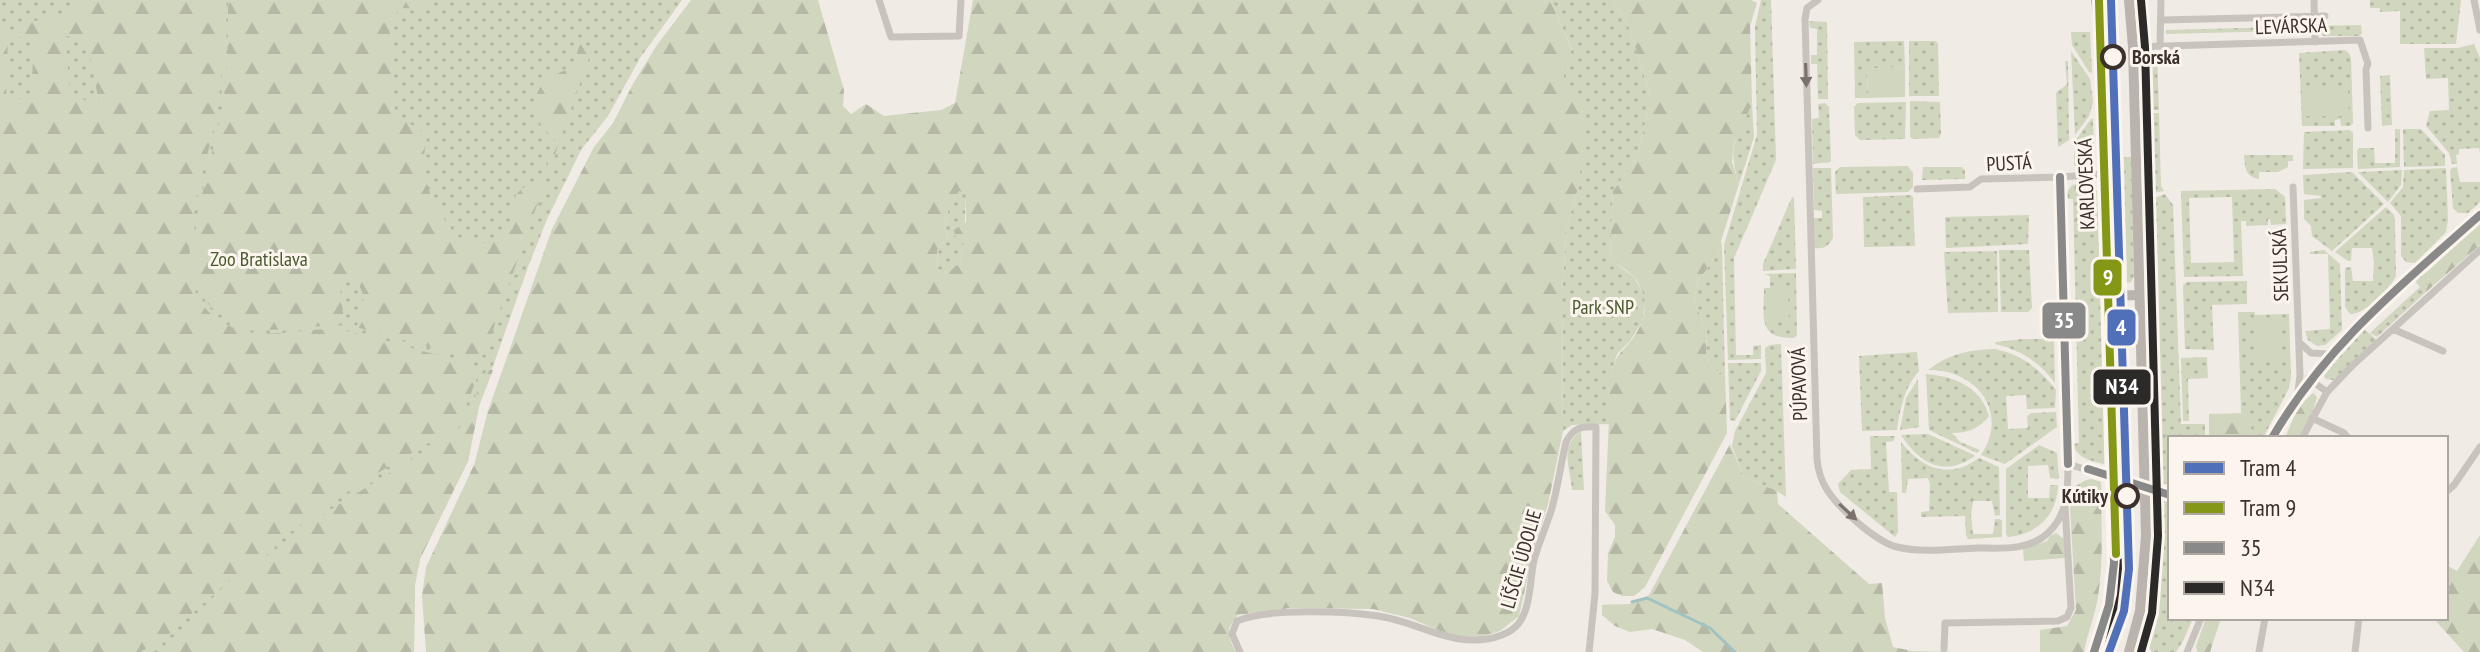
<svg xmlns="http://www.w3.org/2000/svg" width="2480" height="652" viewBox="0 0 2480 652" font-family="'PT Sans Narrow',sans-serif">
  <defs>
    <pattern id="green-dots" width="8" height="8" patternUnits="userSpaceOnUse" patternTransform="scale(2)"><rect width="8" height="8" fill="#d1d6bf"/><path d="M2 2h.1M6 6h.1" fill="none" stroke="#b4b8a4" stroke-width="1.8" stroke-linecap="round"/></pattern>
    <pattern id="forest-firs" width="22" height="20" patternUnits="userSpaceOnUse" patternTransform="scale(2)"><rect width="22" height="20" fill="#d1d6bf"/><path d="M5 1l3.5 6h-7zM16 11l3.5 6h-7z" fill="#b4b8a4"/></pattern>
  </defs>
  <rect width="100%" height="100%" fill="#f0ebe5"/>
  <path fill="url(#green-dots)" fill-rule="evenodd" d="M0,0H682L640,58L608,116L581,150L548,217L528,267L479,406L468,461L420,559L415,584L414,652H0Z
    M1550,0H1613L1628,24L1651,98L1637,158L1613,191L1610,259L1634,277L1646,298L1642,322L1630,341L1617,354L1611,373L1610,424L1572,425L1563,431L1562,291L1567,226L1579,185L1562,67L1572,49Z
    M1761,0H1771L1776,160L1734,258L1736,355H1753V346L1761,345V359L1728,360L1724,245L1757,135L1755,27Z
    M2370,0H2461L2456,44H2400V11L2380,12V8H2370Z
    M1809,21L1827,22L1828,99H1818L1817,64H1811V55H1817V29L1810,28Z
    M2361,25L2362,33L2359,36H2324L2320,34L2318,26Z
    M2281,27L2282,31L2166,34V30Z
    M2071,32H2090L2092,73L2089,72L2072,45Z
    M1901,41H1904L1905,67L1867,69L1868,98H1855L1854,42Z
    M1909,41H1935L1938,43L1939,96H1909Z
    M2474,44L2480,58V154L2479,148L2459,149V154L2456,155L2457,164H2452L2449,153L2426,126L2430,111L2449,110L2448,78L2426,79L2424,48H2458Z
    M2345,50L2349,53L2351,59L2353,123L2350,126H2341L2340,119L2335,120V126H2302L2299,53Z
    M2071,51L2090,79L2093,102L2089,116L2075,135Z
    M2157,56L2159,110H2145L2143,84Z
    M2065,61H2068L2069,140L2058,147L2056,93L2067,84Z
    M2390,75L2392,125L2382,126L2380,76Z
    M1910,101L1940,102L1941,133L1939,138L1913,139L1910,137Z
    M1906,102L1905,139L1860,140L1855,135L1854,107L1858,103Z
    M1825,103L1829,107L1831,162L1813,164L1812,119L1819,118L1818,104Z
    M1752,104L1754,137L1739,184C1727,147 1736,137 1752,104Z
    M2148,113H2159L2161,186L2164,191L2147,194L2144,129H2148Z
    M2091,119H2093L2094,155L2084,164L2074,166L2075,141Z
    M2395,129H2400V167L2358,169L2357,151L2359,148H2374L2375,163H2395Z
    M2421,129L2445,155V166L2404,167L2403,129Z
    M2350,130L2353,133V168L2303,169L2304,132Z
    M2244,155H2293V161H2288V167L2278,172H2259V179C2245,177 2245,167 2244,155Z
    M2131,157L2134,276L2131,282L2127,283L2124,157Z
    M1908,166L1913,173V187L1908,192L1836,194L1835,172L1840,167Z
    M1923,167H1962L1965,171V179L1922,180Z
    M2457,167L2460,182H2480V202L2468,213H2458L2453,208L2450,171L2452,168Z
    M1813,168H1831L1833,238C1828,247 1824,249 1814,248V218H1822V211L1814,210Z
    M2446,168L2448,220L2446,232L2415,263L2406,262L2401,256V216L2390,203L2403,187L2404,170Z
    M2402,170L2401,185L2388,202L2358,172Z
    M2352,172L2384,204L2332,251L2312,236L2311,226L2304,219V200L2321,198V196L2304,194L2303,175Z
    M2089,181L2097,191L2107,465C2093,461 2077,459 2073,444L2079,443L2073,199H2063L2064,192H2067L2072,185Z
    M2275,189L2285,197L2286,224L2271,225L2270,219H2268V225L2246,226V221H2241L2243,276L2184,277L2181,191ZM2232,197L2234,262L2191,263L2189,198Z
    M958,191L966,194L964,242L960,264L946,274L938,269L937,250L948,237C941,221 950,206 958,191Z
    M2165,194L2173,205L2181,424H2205V438H2170V485L2158,482V499L2170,503V618H2193L2183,641L2176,652H2152L2146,642L2147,624L2143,622L2149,584L2151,534L2141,197H2157Z
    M1911,195L1913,197L1915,246L1864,247L1863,197Z
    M1792,197L1794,198L1796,269L1763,271V264Z
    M2386,207L2394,215L2395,221L2396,276C2389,290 2366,314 2350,314L2345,307V268L2351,267L2353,281H2373L2374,262L2372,248H2352L2351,261H2348L2335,252Z
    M2029,215L2028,244L1946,248L1945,217Z
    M1722,247L1725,375L1714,370L1706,358L1707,332L1694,301L1697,283Z
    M1999,250H2029L2032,308L2028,312H2001Z
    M2324,250L2340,264L2342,330L2325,345L2317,346L2308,340L2305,331L2330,329L2328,254H2310V252Z
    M1997,251L1998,312L1948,313L1944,252Z
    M2429,270L2426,292L2377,337L2370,333L2420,287L2414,280Z
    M1796,273L1797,335L1794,338C1757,339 1764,316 1764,288H1770V276L1764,274Z
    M2247,281V304L2212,305L2214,350L2185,349L2183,285L2187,282Z
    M2119,307L2124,464H2118L2113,313Z
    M2238,312H2255V315L2289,314L2291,377L2289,388L2263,438H2255L2245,414L2241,413Z
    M2363,328L2377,340L2334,380L2326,379L2321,373L2322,369Z
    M2023,339H2054L2055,383C2039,362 2021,350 1995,344L1996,342Z
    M1781,344L1786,497L1777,491L1744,477L1732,446L1735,431L1766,373L1765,348L1770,345Z
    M1994,349C2022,354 2039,369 2056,390L2055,408L2027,409L2026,395L2006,396L2008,429L2028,428L2027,416L2031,413L2056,412L2057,427L2005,464L1981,455C2010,412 1976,369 1928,370C1949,354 1968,350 1994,349Z
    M1917,352L1919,371C1904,388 1900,409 1897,430L1862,431L1859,356Z
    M2207,357L2208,378L2188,379L2189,421H2183L2181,358Z
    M1728,363H1761V371L1735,421L1730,420Z
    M1926,374C1954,376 1981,387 1989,416C1979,429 1967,433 1952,433L1960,442L1980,450L1977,453L1929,430Z
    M1918,379L1919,427L1900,430L1906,398Z
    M1581,431L1584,490H1572C1570,467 1559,446 1581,431Z
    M1928,434L1974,455L1975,456C1944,478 1919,463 1901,435Z
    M1870,436H1895L1894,441L1886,442L1889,492H1897L1898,532L1895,537L1840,492L1838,484L1851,470L1871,469Z
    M1901,442C1922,469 1949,480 1979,458L1999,467L2000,515L1995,516L1992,501H1973L1971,515L1973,534H1993L1995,519H2000L2002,521V537L1968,539L1966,535L1965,516L1921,517V512L1929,511L1930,484L1928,478L1908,479L1906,493H1902Z
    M2039,445L2057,453L2059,479L2050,478L2048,465L2028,466V498H2049L2050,485H2058C2057,515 2038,534 2008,537L2006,534V469Z"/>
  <path fill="url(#forest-firs)" fill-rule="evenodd" d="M83,0H223C223,41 223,81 215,122C203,185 150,307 244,331C275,339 309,326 341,330C355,332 369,337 383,340C410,348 438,355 466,362L475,367L479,373L463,414L454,428L359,484L279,540L255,558L155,646L138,652H0V26L8,37L6,98L31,99L34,39L17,37L18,25L64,14ZM65,36L87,39L100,108L70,92Z
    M228,0H429V9L401,8L389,22L395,114L427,135L422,169L434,205L457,237L486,243L513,229C513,192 511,193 544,177L555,140L542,127L532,106C542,78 547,78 573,67L580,43L589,58L484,355L469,358L356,327C365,312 370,281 345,279L340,286L344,322L337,325C310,326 265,335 240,325C219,317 200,301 195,279C186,239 212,158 221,116C228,78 228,39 228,0Z
    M691,0H818L844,90L843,106L851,114L866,104L884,116L941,110L955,103L973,0H1550L1572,50L1562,67L1566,86L1587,107L1579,185L1567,226L1562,291L1563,431L1548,504L1534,548L1519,616L1500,631L1481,637L1452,636L1410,618L1373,609L1290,608L1238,615C1225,629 1227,636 1236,652H426L422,596L426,567L474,465L488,411L552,229L594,147L613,123L634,82L657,45ZM959,191L966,194V222L954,230L956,239L964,242L960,263L946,274L938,269L937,250L948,237C941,221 950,205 959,191Z
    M1613,0H1751L1757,3L1750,26L1752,104L1734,143L1732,162L1739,184L1721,241L1722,247L1697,283L1694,301L1707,332L1706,358L1714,370L1725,375L1727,433L1645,587L1634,596H1622L1613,592L1607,581L1608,553L1615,537V525L1605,511L1611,373C1617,354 1618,356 1630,342C1646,323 1651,298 1635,278C1629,271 1618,265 1610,259L1613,191L1637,158L1651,98L1628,24Z
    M2480,222V245L2426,292L2429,270Z
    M490,370H493L479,406L468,461L420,559L415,584L414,652H157L262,559L330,510L457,431L467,417L485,373Z
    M2313,393L2317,397L2313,411L2298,438H2285L2298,407Z
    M2245,413L2255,438H2209V414Z
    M1730,444L1744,477L1777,491L1778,504L1869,584L1882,583L1885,618L1893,647L1912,651L1952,652H1703L1685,640L1652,629L1630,632L1615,626L1602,615V605C1620,603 1634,608 1649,595Z
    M2092,479L2101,482C2101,520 2104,559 2098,597C2095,616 2087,634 2084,652H2040V630L2067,626L2076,610L2070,509L2076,486L2086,480Z
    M2056,533L2064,539L2065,558L2024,561L2023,549L2047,541L2050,536Z
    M2480,535V652H2464L2433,618H2446V565L2457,571Z
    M2206,618H2221L2210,652H2197L2196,646Z"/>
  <path fill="#d1d6bf" d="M1905,67V97L1868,98L1867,69Z
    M2348,89L2349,116H2305L2304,90Z
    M1769,288H1788L1789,322H1770Z
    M2278,321L2279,359L2258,360L2257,322Z"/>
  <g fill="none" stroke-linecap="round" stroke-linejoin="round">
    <path stroke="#a1c2c1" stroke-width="3" d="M1632,602L1647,598L1710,628L1735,652"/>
    <path stroke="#c9c3be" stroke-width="7" d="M879,0L891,37L959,36L961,0
      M1818,0L1807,8L1805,19L1817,459C1818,469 1821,480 1826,488C1837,507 1876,542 1897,547C1922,553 1951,549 1977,548C2001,548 2029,551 2048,533C2068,514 2068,490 2068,464L2060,177
      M2314,0L2315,42
      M2474,0L2480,30
      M2162,20L2325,16
      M2160,46L2161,0
      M2133,47L2360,40L2368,64L2366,69L2368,128
      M2293,187L2300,375L2298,392
      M1917,189L1970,187L1981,179L2060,177L2104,174
      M2393,329L2443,351
      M2300,343L2311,353L2329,354
      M2308,378L2327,392L2352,366L2480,250
      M2312,418L2344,433L2348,438
      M2272,438C2318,347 2406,283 2480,215
      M2302,438L2327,392
      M2068,464L2170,495
      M2446,492L2454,485L2480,447
      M1944,649L1945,623L2058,621L2067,617L2071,608L2065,506
      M1240,652L1232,634L1237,621C1266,608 1346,611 1378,616C1421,622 1457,652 1502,635C1510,632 1517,627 1521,620C1531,603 1530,579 1534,560C1539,542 1547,525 1552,508C1558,486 1561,463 1566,442C1573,428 1581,426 1596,427L1595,594L1589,652
      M2187,652L2201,618
      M2259,652L2265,618
      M2355,652L2359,618"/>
    <path stroke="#bab3ae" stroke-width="10" d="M2107,296L2139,295
      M2094,652C2110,613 2113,574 2114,532L2100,30L2096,0
      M2129,652L2140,611L2146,536L2133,47L2129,0"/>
    <defs>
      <path id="bus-1" d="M2060,177L2068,464
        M2272,438C2327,344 2400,286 2480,215
        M2088,469L2170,495
        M2094,652L2109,605L2114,563L2104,174"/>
      <path id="bus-2" d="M2141,0L2145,47L2158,536L2152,613L2141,652
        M2107,652L2121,595L2126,532L2112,30L2108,0"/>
    </defs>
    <use href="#bus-1" stroke="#fbf5ee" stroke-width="14"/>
    <use href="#bus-2" stroke="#fbf5ee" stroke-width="14"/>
    <use href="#bus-1" stroke="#898989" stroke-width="8"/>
    <use href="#bus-2" stroke="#2b2a29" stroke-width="8"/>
    <defs>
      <path id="tram-1" d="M2109,652L2124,611L2129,569L2111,0"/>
      <path id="tram-2" d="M2099,1L2116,554"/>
    </defs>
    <use href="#tram-1" stroke="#fbf5ee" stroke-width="14"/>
    <use href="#tram-2" stroke="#fbf5ee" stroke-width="14"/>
    <use href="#tram-1" stroke="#5071b9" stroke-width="8"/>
    <use href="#tram-2" stroke="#849717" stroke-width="8"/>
  </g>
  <defs><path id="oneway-solid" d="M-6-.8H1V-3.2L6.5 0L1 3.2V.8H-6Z" transform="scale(2)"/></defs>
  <g fill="#7b726d">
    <use href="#oneway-solid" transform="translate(1806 75) rotate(88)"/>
    <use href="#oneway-solid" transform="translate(1848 512) rotate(43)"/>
  </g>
  <g fill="#fbf5ee" stroke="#3b302b" stroke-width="4">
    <circle cx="2113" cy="57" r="11"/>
    <circle cx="2127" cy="496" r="11"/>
  </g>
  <g text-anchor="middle" stroke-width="6" stroke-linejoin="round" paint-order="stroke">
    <g font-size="20" fill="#3b302b" stroke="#fbf5ee">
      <text transform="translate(2291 26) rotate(-2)" y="7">LEVÁRSKA</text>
      <text transform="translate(2009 163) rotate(-3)" y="7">PUSTÁ</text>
      <text transform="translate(2086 184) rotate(-92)" y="7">KARLOVESKÁ</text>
      <text transform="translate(2280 265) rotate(-92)" y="7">SEKULSKÁ</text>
      <text transform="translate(1799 384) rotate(-92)" y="7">PÚPAVOVÁ</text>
      <text transform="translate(1521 559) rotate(-74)" y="7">LÍŠČIE ÚDOLIE</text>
    </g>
    <g font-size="20" font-weight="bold" fill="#3b302b" stroke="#fbf5ee" text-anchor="start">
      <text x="2132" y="64">Borská</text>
      <text x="2108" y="503" text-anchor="end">Kútiky</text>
    </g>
    <g font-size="20" fill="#4a5a2e" stroke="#fbf5ee">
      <text x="259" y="266">Zoo Bratislava</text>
      <text x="1603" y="314">Park SNP</text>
    </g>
  </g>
  <g stroke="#fbf5ee" stroke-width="3">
    <rect x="2092" y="258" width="31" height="39" rx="8" fill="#849717"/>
    <rect x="2041" y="301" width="46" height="39" rx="8" fill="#898989"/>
    <rect x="2106" y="308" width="31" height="39" rx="8" fill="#5071b9"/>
    <rect x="2092" y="368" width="60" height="38" rx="8" fill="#2b2a29"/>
  </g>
  <g font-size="22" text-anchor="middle" font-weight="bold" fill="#fff">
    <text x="2108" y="285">9</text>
    <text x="2064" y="328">35</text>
    <text x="2121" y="335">4</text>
    <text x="2122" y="394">N34</text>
  </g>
  <rect x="2168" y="436" width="280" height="184" fill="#fbf5ee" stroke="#aea6a0" stroke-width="2"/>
  <rect x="2184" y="462" width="40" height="12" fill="#5071b9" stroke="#aea6a0" stroke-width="2"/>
  <text x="2240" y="476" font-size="24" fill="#3b302b">Tram 4</text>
  <rect x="2184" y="502" width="40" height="12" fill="#849717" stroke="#aea6a0" stroke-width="2"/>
  <text x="2240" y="516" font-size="24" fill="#3b302b">Tram 9</text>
  <rect x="2184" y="542" width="40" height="12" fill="#898989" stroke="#aea6a0" stroke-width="2"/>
  <text x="2240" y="556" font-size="24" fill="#3b302b">35</text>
  <rect x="2184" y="582" width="40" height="12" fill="#2b2a29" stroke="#aea6a0" stroke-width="2"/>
  <text x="2240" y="596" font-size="24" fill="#3b302b">N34</text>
</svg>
